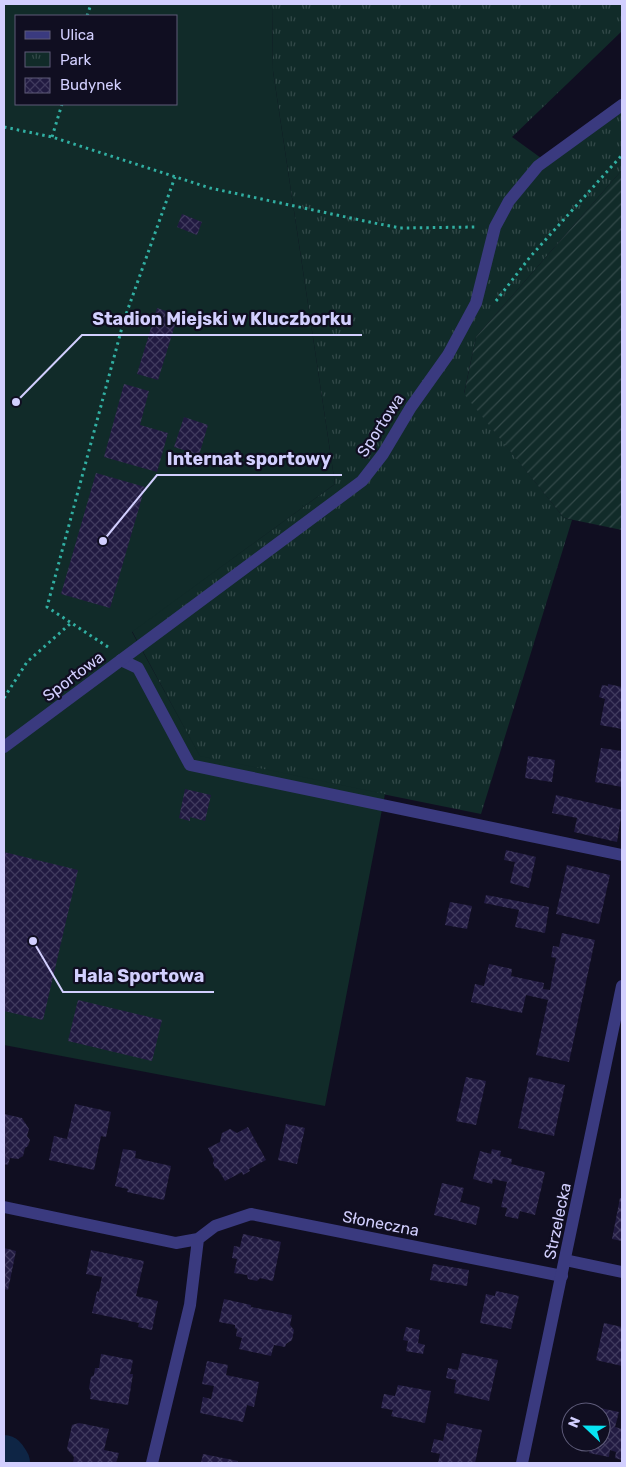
<svg xmlns="http://www.w3.org/2000/svg" width="626" height="1467" viewBox="0 0 626 1467" font-family="Rubik,sans-serif">
  <defs>
    <pattern id="park-tufts" width="24" height="20" patternUnits="userSpaceOnUse" patternTransform="scale(1.25)"><rect width="24" height="20" fill="#112b29"/><path d="M3 7l-1-3M5 7V3M7 7l1-3M15 17l-1-3M17 17v-4M19 17l1-3" fill="none" stroke="#334949"/></pattern>
    <pattern id="garden-furrows" width="10" height="10" patternUnits="userSpaceOnUse" patternTransform="scale(1.25)"><rect width="10" height="10" fill="#112b29"/><path d="M-1 1l2-2M0 10L10 0M9 11l2-2" fill="none" stroke="#334949"/></pattern>
    <pattern id="building-cross-hatch" width="8" height="8" patternUnits="userSpaceOnUse" patternTransform="scale(1.25)"><rect width="8" height="8" fill="#211a41"/><path d="M0 0l8 8M0 8l8-8" fill="none" stroke="#403a5e"/></pattern>
  </defs>
  <rect width="100%" height="100%" fill="#100e21"/>
  <path fill="url(#park-tufts)" d="M272,4H622V31L512,137L541,158L622,98V170L476,337L464,393L564,518L572,520L481,814L200,757L132,631L335,484L273,71Z"/>
  <path fill="url(#garden-furrows)" d="M622,170V530L564,518L464,394L476,337Z"/>
  <path fill="#112b29" fill-rule="evenodd" d="M4,4H272L273,71L335,484L132,632L200,756L385,794L325,1106L4,1045ZM16,16H176V104H16Z"/>
  <g fill="none" stroke-linecap="round" stroke-linejoin="round">
    <path stroke="#0e2545" stroke-width="44" d="M4,1457L8,1463"/>
  </g>
  <path fill="url(#building-cross-hatch)" d="M182,214L202,222L197,235L177,227Z
    M157,308L178,315L158,380L137,374Z
    M124,384L149,391L140,425L168,433L157,472L104,457Z
    M184,417L208,425L199,455L174,447Z
    M96,473L145,487L110,608L61,594Z
    M608,684L622,687V729L600,725L605,699L599,697L602,685L608,686Z
    M601,748L622,751V787L595,782Z
    M528,756L555,760L552,782L525,778Z
    M185,789L211,795L205,821L190,817V821L179,818Z
    M556,795L622,810L617,842L574,832L577,818L552,813Z
    M506,850L536,857L529,888L510,883L515,862L504,860Z
    M4,852L78,870L43,1020L4,1011Z
    M567,865L610,875L599,924L556,914Z
    M486,895L549,907L545,933L515,927L519,910L484,903Z
    M450,902L472,906L467,929L445,925Z
    M562,933L595,940L569,1062L536,1055L548,1000L526,995L522,1013L471,1002L475,984L484,986L489,964L512,969L511,976L544,983L543,989L550,990L556,958L551,957L553,946L559,947Z
    M78,1000L162,1020L152,1061L68,1041Z
    M466,1077L486,1081L476,1125L456,1121Z
    M529,1077L565,1085L554,1136L518,1128Z
    M75,1104L111,1112L106,1137L101,1136L94,1170L49,1160L54,1136L67,1139Z
    M4,1114L22,1118L29,1129L27,1136L30,1140L28,1146L25,1148L23,1156L18,1159L10,1158L8,1165L4,1164Z
    M286,1124L305,1128L297,1164L278,1160Z
    M248,1127L266,1160L249,1169L250,1171L243,1175L242,1172L225,1181L218,1169L215,1168L213,1163L214,1160L208,1148L220,1142L222,1133L230,1129L237,1133Z
    M123,1149L136,1151L135,1158L171,1166L164,1200L127,1192L128,1189L115,1186Z
    M492,1149L501,1151L500,1156L512,1159L511,1164L545,1172L535,1215L520,1211L518,1219L505,1216L507,1208L501,1207L507,1182L493,1179L492,1184L473,1179L480,1151L491,1154Z
    M442,1183L464,1188L460,1202L480,1207L476,1225L434,1215Z
    M620,1198H622V1241L612,1239Z
    M243,1234L281,1242L273,1281L260,1278L257,1281L248,1279L247,1275L234,1273L237,1259L232,1258L234,1246L240,1247Z
    M4,1248L16,1251L8,1290L4,1289Z
    M91,1250L144,1261L136,1296L158,1301L152,1330L138,1327L139,1323L92,1313L97,1291L99,1292L102,1277L86,1274Z
    M433,1264L469,1270L467,1286L430,1280Z
    M496,1291L519,1296L511,1329L480,1323L486,1294L495,1296Z
    M224,1299L251,1305V1307L292,1315L290,1325L294,1330L292,1340L286,1344L285,1347L274,1345L271,1356L239,1349L242,1338L236,1336L237,1329L235,1328V1325L219,1322Z
    M604,1323L622,1327V1366L596,1360Z
    M406,1327L420,1330L418,1343L425,1345L423,1354L406,1351L408,1341L403,1340Z
    M462,1353L498,1360L489,1401L454,1393L456,1380L446,1378L448,1368L458,1370Z
    M101,1354L133,1360L130,1374H133L128,1405L90,1399L91,1392L89,1388L91,1377L94,1375L95,1368H99Z
    M207,1361L228,1365L226,1375L259,1382L254,1407L247,1405L243,1422L200,1413L203,1397L211,1399L214,1386L202,1384Z
    M398,1385L431,1391L425,1423L391,1416L393,1410L381,1408L384,1394L395,1396Z
    M581,1404L619,1412L615,1427L622,1429V1460L615,1458L616,1452L610,1450L609,1457L589,1453L591,1446L578,1443L601,1442V1412H580Z
    M79,1423L109,1429L104,1450L119,1453L116,1463H73L74,1457L67,1449L72,1425Z
    M447,1423L482,1430L475,1463H438L440,1454L431,1452L434,1439L443,1441Z
    M203,1454L238,1461L237,1463H201Z"/>
  <g fill="none" stroke-linecap="round" stroke-linejoin="round">
    <path stroke="#31afa2" stroke-width="3" stroke-dasharray="2.5 4" stroke-linecap="butt" d="M87,16L91,4
      M4,127L52,137L210,188L374,223L400,228L477,227
      M52,137L62,104
      M496,301L530,257L622,155
      M108,647L47,607L124,320L175,177
      M4,698L27,662L71,623"/>
    <path stroke="#3a3a7f" stroke-width="12" d="M121,660L138,668L190,765L622,855"/>
    <path stroke="#3a3a7f" stroke-width="12" d="M4,747L362,481L383,454L411,407L448,355L476,303L495,227L509,201L538,166L622,105
      M4,1207L176,1243L198,1239L215,1226L251,1214L562,1276
      M565,1260L622,1272
      M152,1463L190,1305L198,1239"/>
    <path stroke="#3a3a7f" stroke-width="12" d="M522,1463L622,986"/>
  </g>
  <g text-anchor="middle" stroke-width="4.5" stroke-linejoin="round" paint-order="stroke">
    <g font-size="16" fill="#d2cffe" stroke="#100e21">
      <text transform="translate(380 425) rotate(-57)" y="6">Sportowa</text>
      <text transform="translate(73 676) rotate(-37)" y="6">Sportowa</text>
      <text transform="translate(557 1221) rotate(-78)" y="6">Strzelecka</text>
      <text transform="translate(381 1223) rotate(11)" y="6">Słoneczna</text>
    </g>
  </g>
  <path fill="none" stroke="#d2cffe" stroke-width="2" d="M16 402L82 335H362M103 541L157 475H342M33 941L63 992H214"/>
  <g fill="#d2cffe" stroke="#100e21" stroke-width="2">
    <circle cx="16" cy="402" r="5"/>
    <circle cx="103" cy="541" r="5"/>
    <circle cx="33" cy="941" r="5"/>
  </g>
  <g font-size="18" text-anchor="middle" font-weight="bold" fill="#d2cffe" stroke="#100e21" stroke-width="4.5" stroke-linejoin="round" paint-order="stroke">
    <text x="222" y="325">Stadion Miejski w Kluczborku</text>
    <text x="249" y="465">Internat sportowy</text>
    <text x="139" y="982">Hala Sportowa</text>
  </g>
  <rect width="626" height="1467" fill="none" stroke="#d2cffe" stroke-width="10"/>
  <rect x="15" y="15" width="162" height="90" fill="#100e21" stroke="#5e5b79"/>
  <rect x="25" y="31" width="25" height="8" fill="#3a3a7f" stroke="#5e5b79"/>
  <text x="60" y="40" font-size="15" fill="#d2cffe">Ulica</text>
  <rect x="25" y="52" width="25" height="15" fill="url(#park-tufts)" stroke="#5e5b79"/>
  <text x="60" y="65" font-size="15" fill="#d2cffe">Park</text>
  <rect x="25" y="78" width="25" height="15" fill="url(#building-cross-hatch)" stroke="#5e5b79"/>
  <text x="60" y="90" font-size="15" fill="#d2cffe">Budynek</text>
  <g transform="translate(586 1427) rotate(292)"><circle r="24" fill="#100e21" stroke="#5e5b79"/>
  <path d="M0-4L9 19L0 12L-9 19Z" fill="#07e4f2"/>
  <text y="-8" font-size="14" font-weight="bold" text-anchor="middle" fill="#d2cffe">N</text>
  </g>
</svg>
